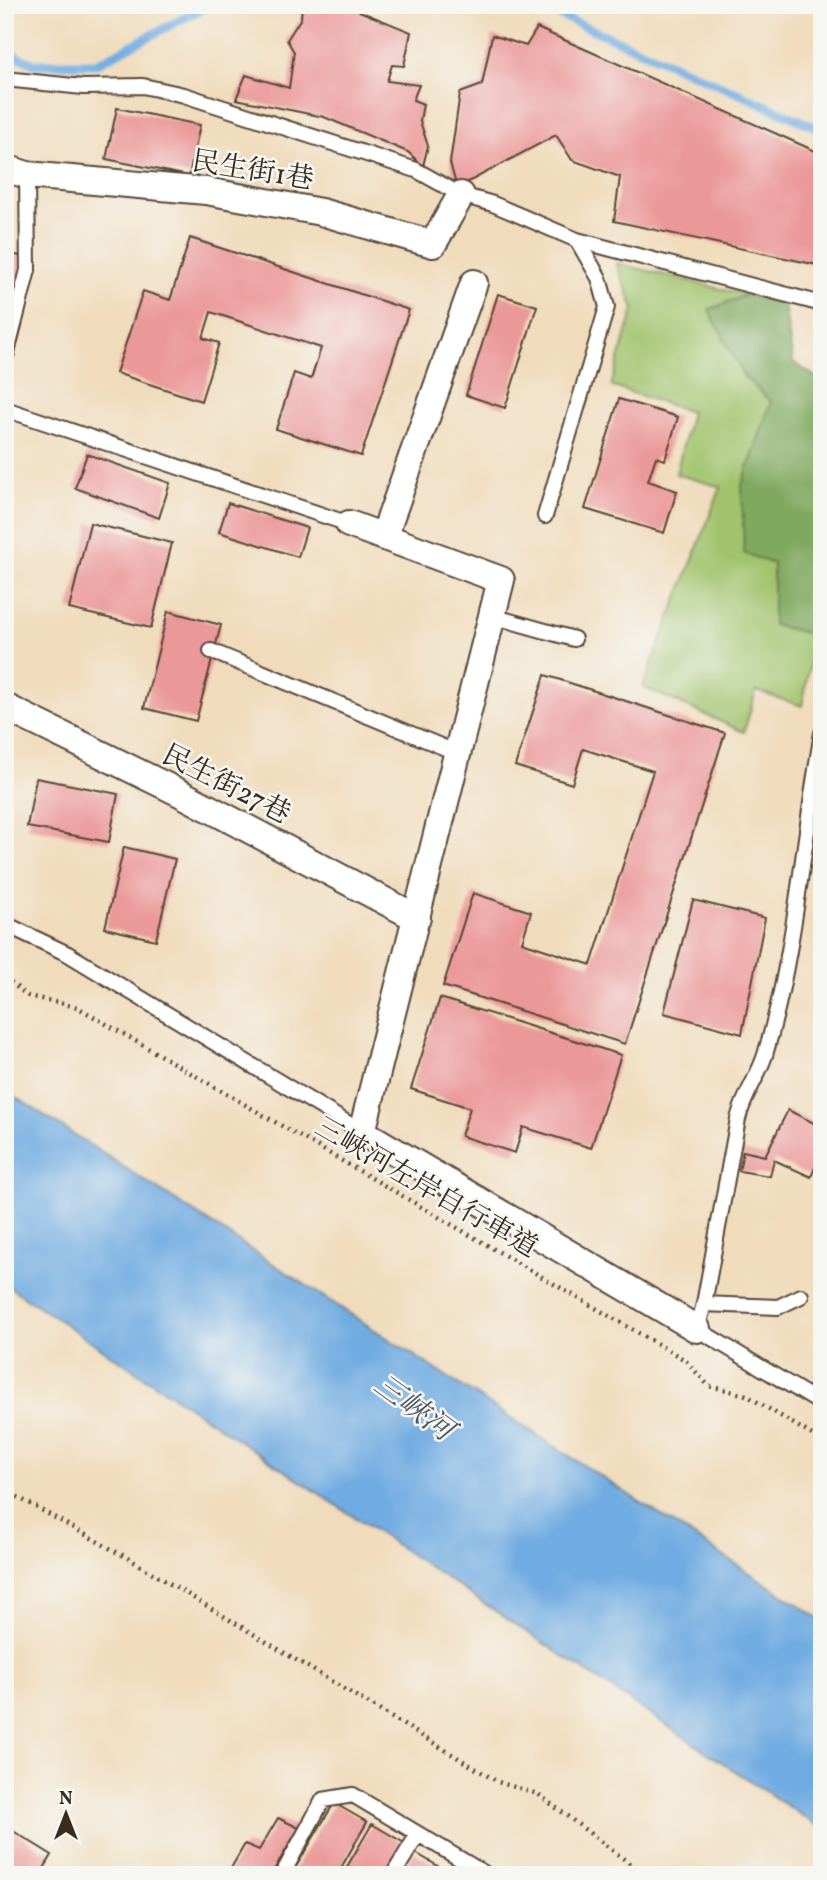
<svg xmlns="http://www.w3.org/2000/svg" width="827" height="1880" viewBox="0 0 827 1880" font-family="Vollkorn,'Noto Serif TC',serif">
  <rect width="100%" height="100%" fill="#f6f6f2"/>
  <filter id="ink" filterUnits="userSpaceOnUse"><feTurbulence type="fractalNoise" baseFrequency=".0143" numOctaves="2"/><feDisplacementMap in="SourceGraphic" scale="14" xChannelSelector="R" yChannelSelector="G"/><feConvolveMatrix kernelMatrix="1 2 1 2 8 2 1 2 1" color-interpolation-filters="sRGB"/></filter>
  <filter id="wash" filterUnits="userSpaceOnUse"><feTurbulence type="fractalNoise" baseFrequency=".00686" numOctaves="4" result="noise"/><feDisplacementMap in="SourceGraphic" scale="28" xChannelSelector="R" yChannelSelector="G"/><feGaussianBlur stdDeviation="1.57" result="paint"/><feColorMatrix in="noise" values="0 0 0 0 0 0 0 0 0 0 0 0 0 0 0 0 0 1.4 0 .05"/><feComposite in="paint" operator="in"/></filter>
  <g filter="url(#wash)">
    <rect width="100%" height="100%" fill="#f0dcbc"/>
    <path fill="#a0c36c" stroke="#6e7645" stroke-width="2" d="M616,263L746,295L710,309L743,375L771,402L742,486L773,564V625L815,635L802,706L756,691L744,732L643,687L721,487L676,474L691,412L611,386L634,309Z"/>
    <path fill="#80a960" stroke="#5e6a3f" stroke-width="2" d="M746,295L784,304L793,362L822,381V607L815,635L773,625V564L744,553L742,486L771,402L743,375L709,310Z"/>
    <path fill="#70abe1" stroke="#566a80" stroke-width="2" d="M5,1090L822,1620V1829L5,1284Z"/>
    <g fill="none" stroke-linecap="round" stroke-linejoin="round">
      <path stroke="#70abe1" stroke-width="9" d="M536,5L822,130
        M5,51L34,64H96L209,5"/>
    </g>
    <g id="blocks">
      <path fill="#eb9898" d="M302,5H357L359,11L411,32L404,66L392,65L387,81L419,85L413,100L423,104L420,121L428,146L423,166L408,152L324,117L236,99L246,75L289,88L294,52L287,40L301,18Z
        M537,28L822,154V266L614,221L620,177L572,160L556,135L457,188L450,163L460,93L482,85L492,35L526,46Z
        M117,108L200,125L189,176L106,159Z
        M190,238L409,310L361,456L276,429L294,373L311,379L321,348L211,312L203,338L219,343L201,401L116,373L143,291L170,300Z
        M5,252L27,258L6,326H5Z
        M498,294L537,306L505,408L466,395Z
        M619,399L678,417L665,460L656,457L648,481L677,491L664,533L585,509Z
        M87,454L170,483L159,518L75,488Z
        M228,503L307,528L298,557L219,532Z
        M90,523L172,543L151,628L69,609Z
        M168,611L221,625L196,721L144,708Z
        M545,675L725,733L625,1044L443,986L473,893L531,912L522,942L591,965L653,771L583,749L572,784L515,766Z
        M36,778L118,794L109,842L27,827Z
        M124,847L175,859L156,940L105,928Z
        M693,900L765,918L742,1034L664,1013Z
        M440,998L621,1055L591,1148L523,1127L515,1153L461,1136L470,1108L411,1089Z
        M788,1110L822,1127V1151L811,1177L774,1160L770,1176L739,1171L743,1151L765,1156Z
        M334,1803L367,1822L337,1875H291Z
        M278,1818L299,1828L271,1875H227L245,1844L259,1850Z
        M372,1824L406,1844L387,1875H342Z
        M5,1826L52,1855L40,1875H5Z
        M414,1852L453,1875H400Z"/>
    </g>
  </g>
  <g filter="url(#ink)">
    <use href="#blocks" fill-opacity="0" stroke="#564536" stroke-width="2"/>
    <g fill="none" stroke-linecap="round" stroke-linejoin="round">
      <defs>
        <path id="lane" d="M5,79L83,87L143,86L184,95L416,170L461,195L493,204L577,240L822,304
          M5,360L28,270L27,175
          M5,409L349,524
          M545,516L607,307L599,278L577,240
          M492,616L574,639
          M211,651L455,752
          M822,733C803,839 796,951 765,1055C758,1077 744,1095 738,1119L704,1304L697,1329L822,1404
          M5,924L68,954L362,1132
          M704,1304L778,1307L801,1296
          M282,1875L323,1800L353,1795L487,1875
          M393,1875L418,1834"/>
        <path id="street" d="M5,168L27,175L206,191L321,212L433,244L461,195
          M349,524L501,580L362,1132L697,1329
          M384,536L474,283
          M5,707L180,793L417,918"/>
      </defs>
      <use href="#lane" stroke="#564536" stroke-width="18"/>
      <use href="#street" stroke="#564536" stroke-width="30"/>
      <path stroke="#564536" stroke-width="4.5" stroke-dasharray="2 5" stroke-linecap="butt" d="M5,978L28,996L77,1007L685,1360L709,1386L746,1395L822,1441
        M5,1490L131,1560L498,1782L538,1794L645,1875"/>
      <use href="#lane" stroke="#fff" stroke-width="14"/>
      <use href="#street" stroke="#fff" stroke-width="26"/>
    </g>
  </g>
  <g text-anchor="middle" stroke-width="5" stroke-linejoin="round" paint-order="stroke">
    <g font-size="28" fill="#3b2a1e" stroke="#f6f6f2">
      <text transform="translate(253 169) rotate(9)" y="10">民生街1巷</text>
      <text transform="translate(227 783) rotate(27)" y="10">民生街27巷</text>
      <text transform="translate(427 1186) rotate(30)" y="10">三峽河左岸自行車道</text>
    </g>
    <g font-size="30" font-style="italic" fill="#4e5762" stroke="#f6f6f2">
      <text transform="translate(414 1407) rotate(36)" y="10">三峽河</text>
    </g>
  </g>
  <rect width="827" height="1880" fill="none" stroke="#f6f6f2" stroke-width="28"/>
  <g transform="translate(66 1814)" stroke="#f6f6f2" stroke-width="5" paint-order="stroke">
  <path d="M0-5L12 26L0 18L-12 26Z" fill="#3b2a1e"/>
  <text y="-10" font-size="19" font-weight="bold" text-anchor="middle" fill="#3b2a1e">N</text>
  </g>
</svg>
